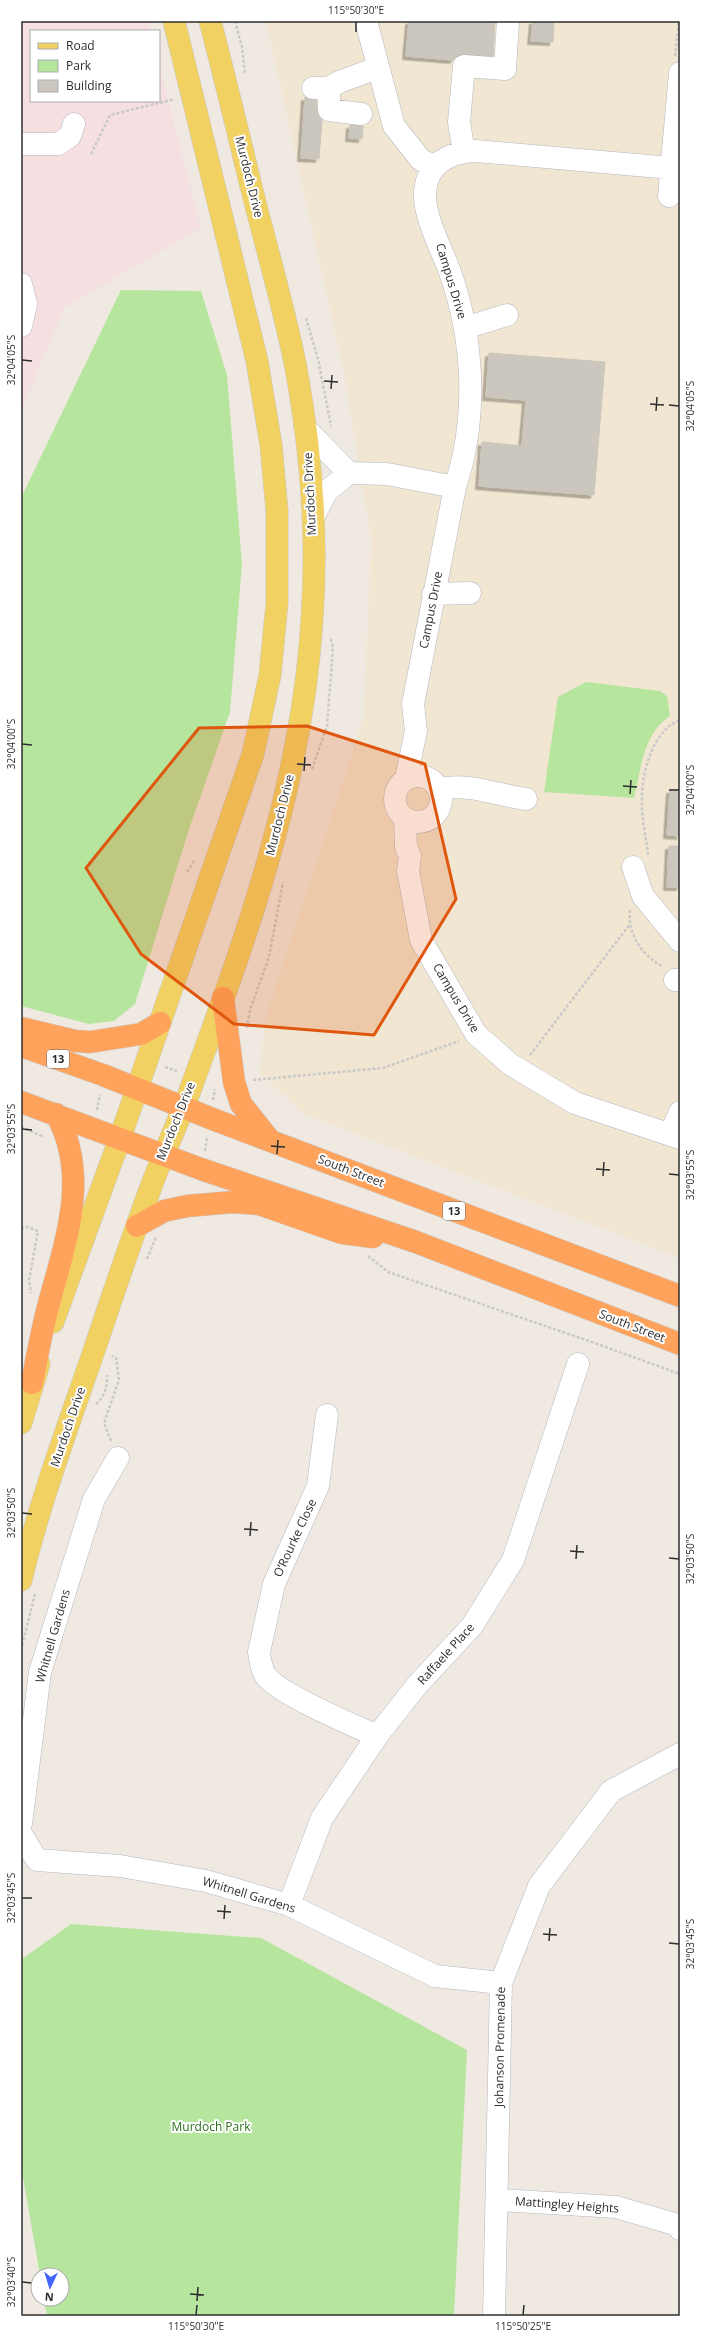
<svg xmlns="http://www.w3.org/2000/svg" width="701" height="2337" viewBox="0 0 701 2337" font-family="'Open Sans',sans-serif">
  <defs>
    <filter id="shadow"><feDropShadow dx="-3.5" dy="3.5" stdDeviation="0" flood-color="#0004"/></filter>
  </defs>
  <rect width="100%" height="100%" fill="#efe9e1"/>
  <path fill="#f0e6d1" d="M266,21H680V1258L304,1114L260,1073L265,1021L364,716L371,538L344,373Z"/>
  <path fill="#f5dfe0" d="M21,21H149L151,31H31V101H159V63L201,228L65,307L21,411Z"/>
  <path fill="#b6e59e" d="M121,290L201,291L227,375L242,564L230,712L188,832L135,1004L114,1021L89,1024L21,1006V498Z
    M586,682L660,691L667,696L670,716C643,734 641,769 634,798L544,792L558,697Z
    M71,1924L261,1938L467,2050L454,2316H47L44,2299H62V2275H40L21,2166L22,1959Z"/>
  <path fill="#cbc7bf" stroke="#cbc5ba" filter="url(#shadow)" d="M409,21H495L493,56L465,54L458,55L453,60L406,56Z
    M533,21H554L553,42L531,41Z
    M305,97L316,100L318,115L322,120L319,159L301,158Z
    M350,125L363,126L362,139L349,138Z
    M489,353L605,362L594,495L479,486L482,442L522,446L526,400L486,397Z
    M670,790H680V836L667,835Z
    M669,846H680V887H667Z"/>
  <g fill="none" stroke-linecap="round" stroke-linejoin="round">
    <defs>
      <path id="minor" d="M366,21L394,126L421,160L434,166
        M313,88H329L339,82L377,68
        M329,88V110L361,114
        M462,141L459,122L464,66L505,69L508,21
        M21,144H58L70,136L74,124
        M669,196L680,73
        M21,284L26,304L21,326
        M465,328L507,315
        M305,428L349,473
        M313,518L326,492L349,473L387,474L455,487
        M433,594L470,593
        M395 799a23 23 0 1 1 46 0a23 23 0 1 1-46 0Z
        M406,779L416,731L413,704L455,487C478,418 474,340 450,272C442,250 423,215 425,192C427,163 450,152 476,151L671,168
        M440,789C470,783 497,795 526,799
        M405,818L406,847L410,856L408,871L421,940L476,1034L510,1064L575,1103L680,1138
        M633,867L643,896L680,941
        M675,980H680
        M670,1135L680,1112
        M327,1415L318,1486L274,1584L259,1652C260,1660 261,1668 265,1675C278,1694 353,1725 377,1736
        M21,1824L40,1672L94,1499L118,1458
        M21,1834L37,1860L120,1866L206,1881L289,1905L435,1976L501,1983
        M289,1905L322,1818L377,1736L418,1684L472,1626L513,1560L578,1364
        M498,2200L616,2207L678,2225L680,2229
        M494,2316L501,1983L539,1886L611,1791L680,1754"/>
      <path id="major" d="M53,1322L120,1138L253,754L270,675L277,603V511L271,445L257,361L174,21
        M21,1423L39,1364
        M21,1580C38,1509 63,1440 87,1371C108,1310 128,1248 151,1187C161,1159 174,1132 185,1104C243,947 302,788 312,619C318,535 311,450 296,368C285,312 269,257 255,202C240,142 226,81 210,21"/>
      <path id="highway" d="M223,998L234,1082L241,1104L269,1139
        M21,1028L75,1041L90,1042L141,1034L160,1023
        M21,1046L103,1075L210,1118L680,1296
        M21,1102L201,1169L416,1242L680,1344
        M137,1226L164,1211L187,1206L233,1202L259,1204L342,1233L373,1237
        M32,1383C37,1356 42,1329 49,1303C66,1240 90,1175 56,1114"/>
    </defs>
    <use href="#minor" stroke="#b4b7c1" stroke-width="23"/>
    <use href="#major" stroke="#c9c9c9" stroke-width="23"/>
    <use href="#highway" stroke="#c9c9c9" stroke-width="23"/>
    <path stroke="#c9c9c9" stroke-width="2.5" stroke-dasharray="3 2" stroke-linecap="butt" d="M235,21L242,47L245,74
      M675,56L679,21
      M91,154L110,115L175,99
      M306,318L318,359L331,426
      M312,769L327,726L333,647L330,637
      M648,855C646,836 641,816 642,797C642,771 654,729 680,720
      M187,872L194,861
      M630,910C627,934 642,955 662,966
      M247,1028L250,1010L269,957L283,882
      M530,1055L630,924
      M165,1067L177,1071
      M253,1080L383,1068L459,1041
      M213,1100L215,1089
      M97,1110L100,1094
      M21,1127L44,1137
      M205,1151L207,1137
      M21,1229L28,1227L38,1231L29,1280L31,1293
      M368,1256L388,1272L589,1341L680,1374
      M147,1259L156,1237
      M96,1404C104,1398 108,1385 107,1375
      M111,1441L104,1423L119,1380L116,1358L112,1356
      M21,1650L35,1594"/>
    <use href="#minor" stroke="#fff" stroke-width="22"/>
    <use href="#major" stroke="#f2d163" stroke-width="22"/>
    <use href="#highway" stroke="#ffa35c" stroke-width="22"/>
  </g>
  <path fill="#df570e" fill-opacity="0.2" stroke="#df570e" stroke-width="3" stroke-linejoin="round" d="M307,726L425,764L456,899L374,1035L234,1024L141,954L86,868L199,728Z"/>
  <path fill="none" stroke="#2e2e2e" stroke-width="1.5" d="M356,32V22M22,360L32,361M324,381L338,382M331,389L332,375M650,404L664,405M669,405L679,406M656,411L657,397M22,744L32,745M297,764L311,765M304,771L305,757M623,786L637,787M669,790H679M630,794L631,780M22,1129L32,1130M271,1146L285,1147M277,1154L278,1140M596,1169L610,1170M669,1174L679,1175M603,1176L604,1162M22,1513L32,1514M244,1529L258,1530M250,1536L251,1522M570,1551L584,1552M669,1558L679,1559M576,1559L577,1545M22,1898H32M217,1911L231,1912M224,1919L225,1905M543,1934L557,1935M549,1941L550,1928M669,1943L679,1944M22,2282L32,2283M190,2294L204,2295M197,2301L198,2287M196,2315L197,2305M523,2315L524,2305"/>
  <g text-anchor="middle" stroke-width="4" stroke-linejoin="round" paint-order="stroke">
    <g fill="#fff" stroke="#6d6d6d" stroke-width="1">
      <rect x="47" y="1050" width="22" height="18" rx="3"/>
      <rect x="443" y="1202" width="22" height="18" rx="3"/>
    </g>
    <g font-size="11" font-weight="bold" fill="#2e2e2e">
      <text x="58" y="1063">13</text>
      <text x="454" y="1215">13</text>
    </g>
    <g font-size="12" fill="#2e2e2e" stroke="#fff">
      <text transform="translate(249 177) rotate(76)" y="4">Murdoch Drive</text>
      <text transform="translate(451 281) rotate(73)" y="4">Campus Drive</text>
      <text transform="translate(310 494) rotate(-93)" y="4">Murdoch Drive</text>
      <text transform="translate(431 610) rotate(-79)" y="4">Campus Drive</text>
      <text transform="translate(280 815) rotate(-76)" y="4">Murdoch Drive</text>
      <text transform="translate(456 998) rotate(59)" y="4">Campus Drive</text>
      <text transform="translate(176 1121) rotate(-68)" y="4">Murdoch Drive</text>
      <text transform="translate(351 1171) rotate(21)" y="4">South Street</text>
      <text transform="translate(632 1326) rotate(21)" y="4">South Street</text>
      <text transform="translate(68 1427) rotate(-71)" y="4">Murdoch Drive</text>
      <text transform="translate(295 1538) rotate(-65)" y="4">O’Rourke Close</text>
      <text transform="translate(53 1636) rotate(-74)" y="4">Whitnell Gardens</text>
      <text transform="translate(446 1654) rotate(-48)" y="4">Raffaele Place</text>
      <text transform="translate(249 1895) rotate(17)" y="4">Whitnell Gardens</text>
      <text transform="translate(500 2047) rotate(-89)" y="4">Johanson Promenade</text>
      <text transform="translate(567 2205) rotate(4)" y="4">Mattingley Heights</text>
    </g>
    <g font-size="12" fill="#2c6e1b" stroke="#fff">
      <text x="211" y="2131">Murdoch Park</text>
    </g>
  </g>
  <rect width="701" height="2337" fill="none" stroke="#ffffff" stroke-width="44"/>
  <rect x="30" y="30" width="130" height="72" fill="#ffffff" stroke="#ababab"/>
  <rect x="38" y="43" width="20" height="6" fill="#f2d163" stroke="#ababab"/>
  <text x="66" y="50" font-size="12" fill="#2e2e2e">Road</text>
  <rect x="38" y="60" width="20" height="12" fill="#b6e59e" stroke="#ababab"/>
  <text x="66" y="70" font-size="12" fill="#2e2e2e">Park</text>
  <rect x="38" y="80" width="20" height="12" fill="#cbc7bf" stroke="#ababab"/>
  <text x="66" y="90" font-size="12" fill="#2e2e2e">Building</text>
  <g transform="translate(50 2287) rotate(184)"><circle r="19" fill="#ffffff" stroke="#ababab"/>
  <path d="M0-3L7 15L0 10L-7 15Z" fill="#4264fb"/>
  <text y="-6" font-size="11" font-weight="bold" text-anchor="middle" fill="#2e2e2e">N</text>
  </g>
  <rect x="22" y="22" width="657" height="2293" fill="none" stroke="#2e2e2e" stroke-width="1.5"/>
  <g font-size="10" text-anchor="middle" fill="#2e2e2e">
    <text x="356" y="14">115°50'30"E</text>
    <text transform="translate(11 360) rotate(-90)" y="4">32°04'05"S</text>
    <text transform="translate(690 406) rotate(-90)" y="4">32°04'05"S</text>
    <text transform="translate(11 744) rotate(-90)" y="4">32°04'00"S</text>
    <text transform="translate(690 790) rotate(-90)" y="4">32°04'00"S</text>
    <text transform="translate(11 1129) rotate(-90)" y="4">32°03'55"S</text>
    <text transform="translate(690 1175) rotate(-90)" y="4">32°03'55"S</text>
    <text transform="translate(11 1513) rotate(-90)" y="4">32°03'50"S</text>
    <text transform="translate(690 1559) rotate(-90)" y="4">32°03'50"S</text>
    <text transform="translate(11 1898) rotate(-90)" y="4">32°03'45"S</text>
    <text transform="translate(690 1944) rotate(-90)" y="4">32°03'45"S</text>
    <text transform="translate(11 2282) rotate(-90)" y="4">32°03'40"S</text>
    <text x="196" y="2330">115°50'30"E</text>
    <text x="523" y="2330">115°50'25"E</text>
  </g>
</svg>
